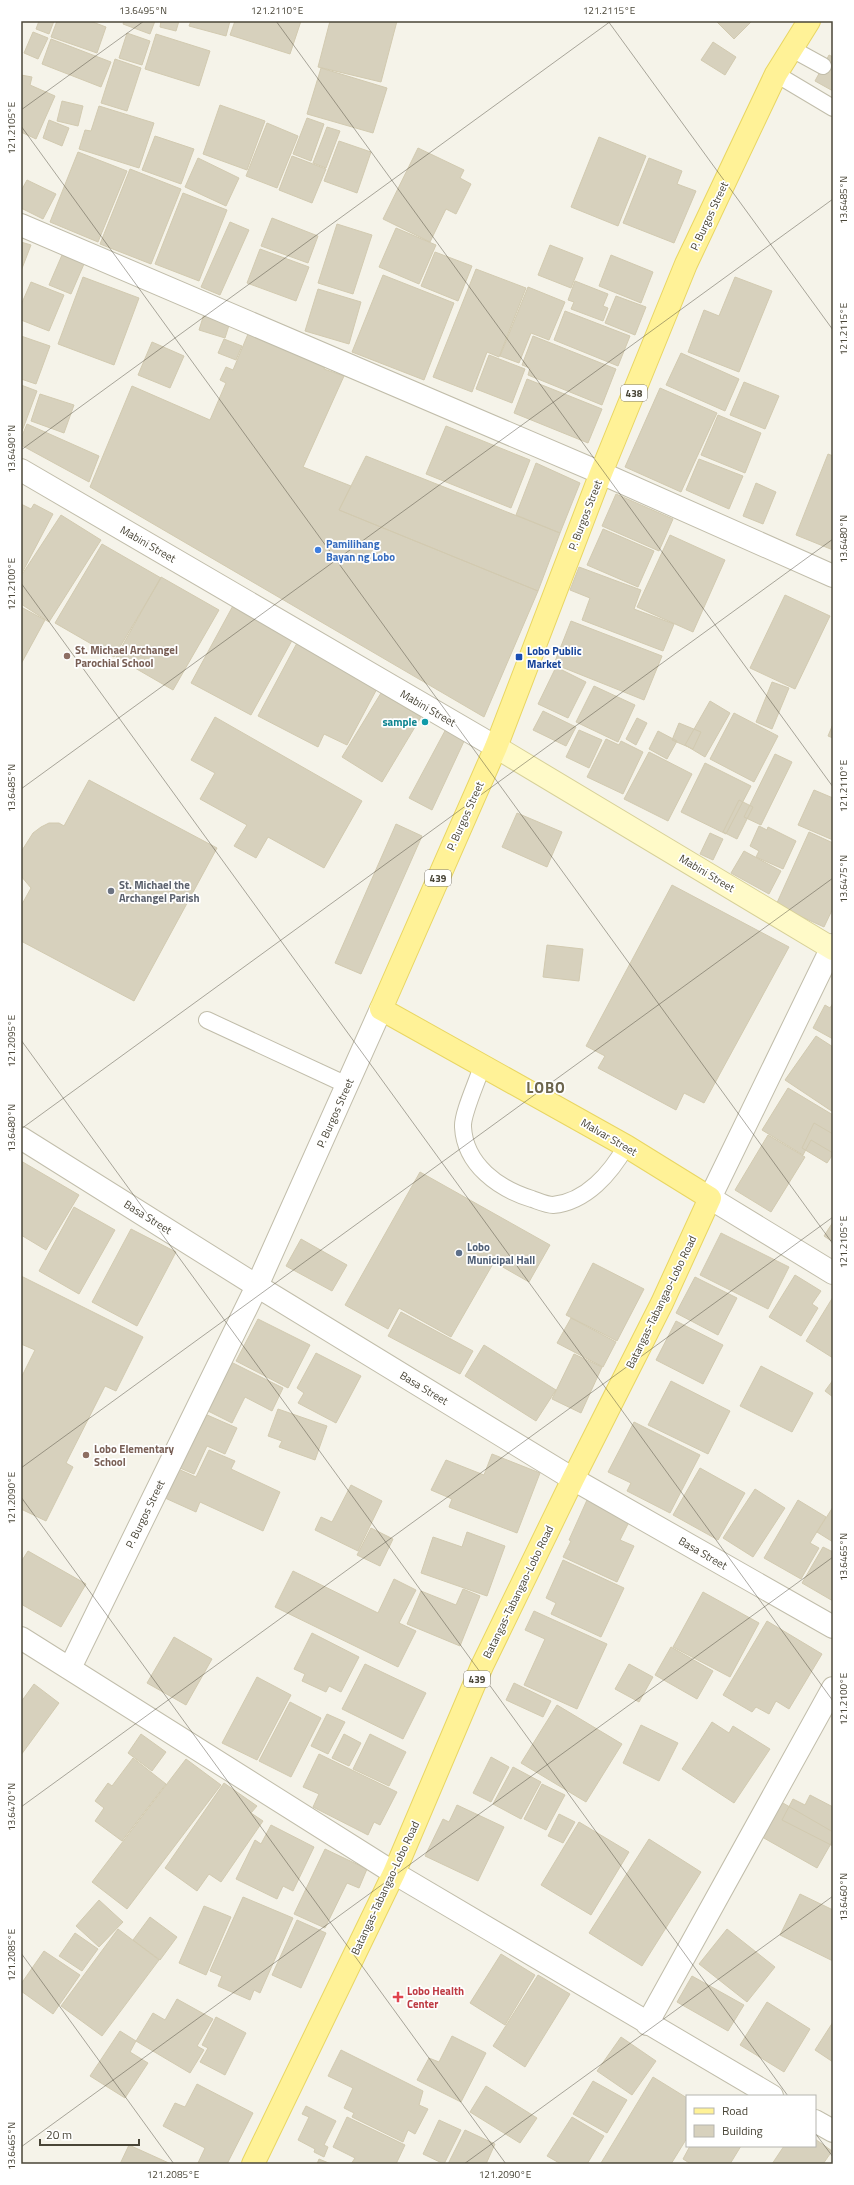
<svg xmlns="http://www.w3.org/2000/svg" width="854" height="2185" viewBox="0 0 854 2185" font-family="'Titillium Web',sans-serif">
  <rect width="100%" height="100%" fill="#f5f3e9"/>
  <path fill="#d7d1bd" stroke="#d2cab0" d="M39,21H54L49,34L36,29Z
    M57,21H90L106,27L97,53L51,37Z
    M124,21H155L150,34L123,24Z
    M161,21H179L176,31L160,27Z
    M191,21H230L226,36L189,26Z
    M235,21H301L290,54L230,35Z
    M330,21H397L381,82L318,67Z
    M716,21H752L734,39Z
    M33,32L48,38L38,59L24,53Z
    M127,33L150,41L142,65L119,58Z
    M156,34L210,51L199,86L145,69Z
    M51,39L111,62L101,87L42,64Z
    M713,42L736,57L725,75L701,60Z
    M829,55L833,57V91L815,81Z
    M115,59L141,68L127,111L101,103Z
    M321,68L387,88L373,133L307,114Z
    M21,75L32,77L30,85L55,96L36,139L21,132Z
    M62,101L83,106L78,126L57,121Z
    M220,105L265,121L247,170L203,154Z
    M99,106L154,123L139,168L79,149L85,130L91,131Z
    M307,118L324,124L311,161L293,154Z
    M49,120L69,128L62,146L43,138Z
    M267,123L298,136L277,188L246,176Z
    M327,127L340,131L326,168L313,163Z
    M155,136L194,149L181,184L142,170Z
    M599,137L646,156L618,226L571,207Z
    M339,141L371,152L357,193L324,181Z
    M418,148L464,170L460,178L471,184L456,214L446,209L430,242L383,219Z
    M78,152L127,171L98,242L50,222Z
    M292,156L326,169L312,203L279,190Z
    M198,158L239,178L226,206L185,187Z
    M649,158L682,171L677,184L696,191L674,243L623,223Z
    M130,169L181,189L151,264L100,244Z
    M27,180L56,194L43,219L21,208V191Z
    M183,193L227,210L199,281L155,264Z
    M272,218L318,236L308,263L261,246Z
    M230,222L249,230L220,295L201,287Z
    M337,224L372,235L353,294L318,283Z
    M396,228L436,245L419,284L379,267Z
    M21,242L31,245L21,271Z
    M550,245L583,258L571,288L538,275Z
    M260,249L309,267L296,301L247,283Z
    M435,252L472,266L458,301L421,286Z
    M62,255L84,264L71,294L49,285Z
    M611,255L653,272L641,303L599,286Z
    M476,269L526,288L499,357L487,352L472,392L433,377Z
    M383,275L454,303L424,380L352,352Z
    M83,277L139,298L114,365L58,344Z
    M735,277L772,291L739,372L688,352L704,310L719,316Z
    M575,281L608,294L603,306L608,308L603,321L571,309L574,302L568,300Z
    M31,282L64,295L49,331L21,320V305Z
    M528,287L565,302L549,340L531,333L519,363L500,356Z
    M318,289L361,302L349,344L305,331Z
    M616,296L646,307L635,335L605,323Z
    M205,311L231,319L225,338L199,330Z
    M565,311L630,336L618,366L554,340Z
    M248,334L327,363L324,369L344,376L303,467L351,486L339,510L538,591L484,717L90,487L132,386L210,420L226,383L220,380L226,367L233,370Z
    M21,336L50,346L36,384L21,379Z
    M533,336L616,369L602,405L528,375L530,368L522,365Z
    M224,339L242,346L236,360L218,353Z
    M152,342L184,356L170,388L138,375Z
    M681,353L739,379L725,411L666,385Z
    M489,355L525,369L512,403L476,389Z
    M527,379L602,409L588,443L514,413Z
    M744,382L779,396L765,429L730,415Z
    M21,385L37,391L21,434Z
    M660,388L717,413L681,492L625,467Z
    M40,394L74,405L64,433L31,421Z
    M718,415L761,433L745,473L701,455Z
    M27,424L99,456L89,482L21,445V438Z
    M446,426L530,460L511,508L426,474Z
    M828,454L833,456V550L796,535Z
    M366,456L560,533L538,591L339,510Z
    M699,459L743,476L729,509L686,490Z
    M536,463L580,483L560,533L516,515Z
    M756,483L776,492L763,524L743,516Z
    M616,494L673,519L659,551L602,526Z
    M21,504L31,509L34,504L53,514L22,573Z
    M61,515L101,540L49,622L21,604V576Z
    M603,529L654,551L638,587L587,565Z
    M670,535L725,560L693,632L637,607Z
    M102,544L161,578L114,657L55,623Z
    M579,567L641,590L634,609L674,624L663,651L582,620L590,598L570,590Z
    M161,577L219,610L173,690L116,657Z
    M785,595L830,616L795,689L750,668Z
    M235,602L295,635L251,715L191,683Z
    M21,607L45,620L21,664Z
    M571,621L662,656L644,700L554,664Z
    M297,643L379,685L347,745L324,734L318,747L258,716Z
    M556,667L586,682L568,718L538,704Z
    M772,682L789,688L772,729L756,722Z
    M594,686L635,705L618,742L576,722Z
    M381,693L421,717L382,782L342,757Z
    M710,701L730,713L705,757L685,745Z
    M543,711L576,727L566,746L533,730Z
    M734,713L778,736L754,782L710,759Z
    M215,717L362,801L324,868L268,837L256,858L234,846L247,825L200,799L215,773L191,760Z
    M637,718L647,723L636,745L626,739Z
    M679,723L701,732L693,749L672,740Z
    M833,724V738L828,736Z
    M447,727L466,737L432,810L409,798Z
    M579,730L602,740L589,768L566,757Z
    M658,731L677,741L667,759L649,749Z
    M606,739L619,745L621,741L643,752L623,794L587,777Z
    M649,752L692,774L668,821L624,799Z
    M775,754L792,762L761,825L744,817Z
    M705,763L751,786L726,834L681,812Z
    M89,780L217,848L134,1001L21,941V906L31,888L21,876V852L33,833L41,827L49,823H59L64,826Z
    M814,790L833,798V840L798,825Z
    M739,800L753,807L737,839L723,832Z
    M517,813L562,832L547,867L502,847Z
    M396,824L422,836L361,974L335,963Z
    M759,826L767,830L768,827L796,841L783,869L756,857L759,851L750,846Z
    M809,832L833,843V908L824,927L776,905Z
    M710,833L723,839L713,860L700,854Z
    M744,851L781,871L769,894L731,873Z
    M672,885L789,947L704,1103L684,1093L676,1110L598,1068L605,1056L586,1046Z
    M547,945L583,949L579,981L543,977Z
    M833,1003V1039L813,1028L825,1005L830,1008Z
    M816,1036L833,1047V1112L785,1080Z
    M788,1088L833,1115V1153L811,1140L803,1155L762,1130Z
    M814,1123L833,1134V1154L827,1163L802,1148Z
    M768,1135L805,1157L771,1212L735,1190Z
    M21,1161L79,1195L46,1250L21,1235Z
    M420,1172L550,1245L529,1282L494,1262L451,1337L399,1308L388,1329L345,1305Z
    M74,1207L115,1230L79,1294L39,1271Z
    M833,1222V1242L824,1236Z
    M131,1229L176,1252L137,1326L92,1302Z
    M721,1233L789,1267L768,1309L700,1275Z
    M301,1239L347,1265L332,1291L286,1266Z
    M593,1263L644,1289L617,1341L566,1315Z
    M795,1275L821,1291L812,1304L818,1308L801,1336L769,1317Z
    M21,1276L143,1337L116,1391L105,1386L66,1463L73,1467L46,1521L21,1509V1378L35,1350L21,1344Z
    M695,1277L737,1298L718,1335L676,1313Z
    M833,1297V1358L806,1341Z
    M401,1312L473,1351L460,1374L388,1336Z
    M571,1318L616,1342L603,1367L557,1343Z
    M258,1319L310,1345L288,1388L236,1361Z
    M676,1321L723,1345L703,1384L656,1360Z
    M484,1345L556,1390L536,1421L465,1376Z
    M316,1353L361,1376L336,1423L298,1403L304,1393L297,1388Z
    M574,1354L602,1367L581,1413L552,1399Z
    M223,1358L283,1388L272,1411L245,1397L232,1423L198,1406Z
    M761,1366L813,1393L792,1432L740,1406Z
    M833,1380V1397L825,1391Z
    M671,1381L730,1411L708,1454L648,1425Z
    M278,1409L327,1426L315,1460L279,1447L282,1441L268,1436Z
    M198,1411L237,1428L225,1454L207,1446L194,1474L173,1465Z
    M634,1422L700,1455L670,1513L627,1491L631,1483L608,1472Z
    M209,1450L235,1461L231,1469L280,1492L263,1531L200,1502L196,1512L165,1498L178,1469L196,1477Z
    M492,1454L540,1473L517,1533L449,1507L452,1499L431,1490L446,1460L484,1475Z
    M700,1468L745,1493L718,1540L673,1515Z
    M351,1485L382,1501L358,1551L315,1530L321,1517L332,1522Z
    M755,1489L785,1508L753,1557L723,1538Z
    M587,1500L630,1520L620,1540L634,1546L617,1582L563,1557L571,1541L569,1540Z
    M798,1500L826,1517L810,1543L819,1548L801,1579L764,1558Z
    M833,1507V1542L817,1532Z
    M371,1528L393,1539L380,1566L357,1555Z
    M467,1532L505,1546L487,1596L421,1573L433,1537L462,1547Z
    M823,1547L833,1552V1601L802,1583Z
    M28,1551L86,1584L61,1627L21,1604V1562Z
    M563,1560L624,1588L601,1637L551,1614L556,1603L546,1598Z
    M293,1571L378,1613L394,1579L416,1590L399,1623L416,1631L398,1667L275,1607Z
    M463,1589L480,1596L460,1646L407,1624L421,1591L456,1605Z
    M703,1592L759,1623L730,1677L673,1647Z
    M534,1611L607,1644L577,1709L524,1685L545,1639L525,1630Z
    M767,1621L822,1654L789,1709L776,1701L769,1714L756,1707L752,1712L723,1695Z
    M312,1633L359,1657L341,1692L329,1686L326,1692L302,1681L305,1674L294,1669Z
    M174,1637L212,1659L186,1705L147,1683Z
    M671,1647L713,1671L697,1699L655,1675Z
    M365,1664L426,1693L403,1739L342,1709Z
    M629,1664L653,1677L639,1702L615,1689Z
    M257,1677L291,1695L257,1760L222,1743Z
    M514,1683L551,1701L543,1717L506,1700Z
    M34,1684L59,1703L21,1755V1702Z
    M290,1702L321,1718L291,1777L259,1761Z
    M557,1705L622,1744L586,1802L521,1763Z
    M327,1714L345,1722L328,1754L311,1746Z
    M712,1722L729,1733L733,1726L770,1749L734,1803L682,1769Z
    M641,1725L678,1743L659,1781L623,1763Z
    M141,1734L166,1752L152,1771L128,1753Z
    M344,1734L361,1743L349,1766L332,1758Z
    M370,1734L406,1752L389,1786L353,1769Z
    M319,1754L397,1792L380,1825L374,1822L368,1835L313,1807L319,1794L303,1787Z
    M491,1757L509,1767L491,1802L473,1793Z
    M133,1758L166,1784L122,1841L95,1821L104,1808L95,1801L108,1783L112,1786Z
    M186,1759L221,1785L127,1909L92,1882Z
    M513,1767L541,1782L521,1819L493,1804Z
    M224,1783L257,1806L251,1813L263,1821L221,1882L209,1874L197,1891L165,1868Z
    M542,1784L565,1795L546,1830L524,1819Z
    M810,1795L833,1807V1846L782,1820L793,1799L805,1805Z
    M776,1799L833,1832V1840L817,1868L755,1833Z
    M457,1805L504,1827L478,1881L425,1856L443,1819L449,1822Z
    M559,1814L575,1822L563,1843L548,1836Z
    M579,1822L629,1852L591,1915L541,1885Z
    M271,1825L314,1847L293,1891L283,1886L277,1899L236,1879L255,1840L261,1844Z
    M649,1839L701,1872L642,1966L589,1933Z
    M325,1849L367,1869L359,1888L347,1883L325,1928L294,1914Z
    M800,1894L833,1910V1961L780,1935Z
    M243,1897L293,1918L260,1993L254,1990L250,2000L218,1986L222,1976L210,1971Z
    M99,1900L123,1922L99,1947L76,1926Z
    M204,1906L231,1917L206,1975L179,1963Z
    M150,1917L177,1937L160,1960L133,1940Z
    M297,1920L326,1933L301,1988L272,1975Z
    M118,1929L159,1960L102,2036L61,2006Z
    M727,1929L775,1967L747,2002L699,1964Z
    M75,1933L98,1949L82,1971L59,1956Z
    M44,1951L80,1975L53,2014L21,1991V1984Z
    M501,1954L535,1975L505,2025L470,2003Z
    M538,1975L570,1994L525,2067L493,2046Z
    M692,1976L744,2005L728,2031L677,2002Z
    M177,1999L213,2019L197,2046L204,2050L190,2073L136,2041L153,2013L165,2020Z
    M767,2002L810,2029L784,2072L740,2045Z
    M216,2017L246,2033L225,2075L200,2062L208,2048L202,2045Z
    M833,2022V2062L815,2050Z
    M120,2031L136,2041L130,2052L148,2063L125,2098L90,2076Z
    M452,2036L486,2053L461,2102L417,2080L429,2058L439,2062Z
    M621,2037L656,2061L632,2095L597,2071Z
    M341,2050L423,2091L419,2105L428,2109L415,2134L408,2130L403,2142L352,2117L354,2113L344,2108L353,2088L328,2076Z
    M653,2077L687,2098V2138L671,2164H603L601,2163Z
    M593,2081L627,2100L607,2133L573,2114Z
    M197,2084L253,2113L227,2164L198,2163L205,2148L163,2126L175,2103L185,2107Z
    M486,2086L537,2118L520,2143L470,2112Z
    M306,2106L336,2121L324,2145L328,2147L324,2157L314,2152L315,2149L298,2140L309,2117L302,2114Z
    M347,2117L405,2145L396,2164H351L355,2158L333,2147Z
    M572,2117L604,2136L587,2164H561L547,2156Z
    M439,2120L461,2130L444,2164L423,2154Z
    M465,2130L495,2144L486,2164H448Z
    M815,2139L832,2151L823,2164H772L784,2146H815Z
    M129,2145L171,2164H120Z
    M690,2146H741L730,2164H691L683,2159Z
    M319,2159L331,2164H317Z"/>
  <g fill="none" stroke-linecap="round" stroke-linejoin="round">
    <defs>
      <path id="service" d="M792,49L823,66
        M776,74L833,108
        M207,1020L347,1085
        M482,1066C478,1080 462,1114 463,1127C465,1165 499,1189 532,1199C538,1201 547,1205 553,1205C586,1202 611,1173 626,1146"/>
      <path id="minor" d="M21,225L601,473L833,576
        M21,470L496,747
        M833,945L710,1198L833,1273
        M21,1138L257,1286L573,1479L833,1627
        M21,1638L394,1873L772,2096
        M70,1668L257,1286L381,1009
        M647,2024L833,1688
        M815,2121L833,2131"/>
      <path id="secondary" d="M496,747L833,949"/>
      <path id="primary" d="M253,2164L394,1873L482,1666L573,1479L662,1303L710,1198L626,1146L381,1009L496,747L601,473L686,264L776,74L809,21"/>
    </defs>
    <use href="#service" stroke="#c1bdaa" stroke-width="18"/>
    <use href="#minor" stroke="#c1bdaa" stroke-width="24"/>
    <use href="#secondary" stroke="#d7d097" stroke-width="24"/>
    <use href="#primary" stroke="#e9d662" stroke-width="24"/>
    <use href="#service" stroke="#fff" stroke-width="16"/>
    <use href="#minor" stroke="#fff" stroke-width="22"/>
    <use href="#secondary" stroke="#fffac8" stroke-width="22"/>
    <use href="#primary" stroke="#fff297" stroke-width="22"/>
  </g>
  <path fill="none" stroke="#494537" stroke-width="1" stroke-opacity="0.45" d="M276,21L833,787M608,21L833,330M21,110L144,21M21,126L833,1244M21,450L611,21M21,583L833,1701M21,789L833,199M21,1040L788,2096M21,1129L833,539M21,1468L833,878M21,1497L506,2164M21,1807L833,1217M21,1953L174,2164M815,2133L833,2157M21,2147L833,1557M464,2164L833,1896"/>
  <circle fill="#3f7fe0" stroke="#fff" stroke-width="1.5" cx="318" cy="550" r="4"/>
  <g fill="#8d6e63" stroke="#fff" stroke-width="1.5">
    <circle cx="67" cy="656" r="4"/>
    <circle cx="86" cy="1455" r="4"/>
  </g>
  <rect fill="#1a4fb4" stroke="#fff" stroke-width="1.5" x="515" y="653" width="8" height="8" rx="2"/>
  <circle fill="#0f9aa8" stroke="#fff" stroke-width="1.5" cx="425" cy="722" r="4"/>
  <circle fill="#6b7280" stroke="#fff" stroke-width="1.5" cx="111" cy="891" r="4"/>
  <circle fill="#5c6f8a" stroke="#fff" stroke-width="1.5" cx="459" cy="1253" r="4"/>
  <path fill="#e0444e" stroke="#fff" stroke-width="1.5" d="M396 1991h4v4h4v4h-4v4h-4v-4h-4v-4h4z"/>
  <g text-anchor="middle" stroke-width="3.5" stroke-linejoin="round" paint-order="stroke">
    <g fill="#fff" stroke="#807d73" stroke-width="1">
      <rect x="621" y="385" width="26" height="16" rx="3"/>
      <rect x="425" y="870" width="26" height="16" rx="3"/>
      <rect x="464" y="1671" width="26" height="16" rx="3"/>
    </g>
    <g font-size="10" font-weight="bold" fill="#494537">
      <text x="634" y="397">438</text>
      <text x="438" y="882">439</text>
      <text x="477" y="1683">439</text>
    </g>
    <g font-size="11" fill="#494537" stroke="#fff">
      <text transform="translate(709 216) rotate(-65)" y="4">P. Burgos Street</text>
      <text transform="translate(585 515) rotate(-69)" y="4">P. Burgos Street</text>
      <text transform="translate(148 544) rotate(30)" y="4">Mabini Street</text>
      <text transform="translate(428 708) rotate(30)" y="4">Mabini Street</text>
      <text transform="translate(465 816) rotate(-66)" y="4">P. Burgos Street</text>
      <text transform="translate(707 873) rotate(31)" y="4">Mabini Street</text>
      <text transform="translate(335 1113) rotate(-66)" y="4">P. Burgos Street</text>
      <text transform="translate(609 1137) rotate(30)" y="4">Malvar Street</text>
      <text transform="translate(148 1217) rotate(32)" y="4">Basa Street</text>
      <text transform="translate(661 1302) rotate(-64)" y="4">Batangas-Tabangao-Lobo Road</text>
      <text transform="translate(424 1388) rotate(31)" y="4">Basa Street</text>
      <text transform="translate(145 1514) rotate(-64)" y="4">P. Burgos Street</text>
      <text transform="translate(703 1553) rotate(30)" y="4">Basa Street</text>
      <text transform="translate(518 1592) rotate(-64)" y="4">Batangas-Tabangao-Lobo Road</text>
      <text transform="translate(385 1888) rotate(-65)" y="4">Batangas-Tabangao-Lobo Road</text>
    </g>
    <g font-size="11" font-weight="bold" fill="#366cbe" stroke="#fff" text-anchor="start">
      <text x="326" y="548">Pamilihang<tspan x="326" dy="13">Bayan ng Lobo</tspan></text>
    </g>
    <g font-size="11" font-weight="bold" fill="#785e54" stroke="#fff" text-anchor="start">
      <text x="75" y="654">St. Michael Archangel<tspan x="75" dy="13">Parochial School</tspan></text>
      <text x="94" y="1453">Lobo Elementary<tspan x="94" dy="13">School</tspan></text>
    </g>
    <g font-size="11" font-weight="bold" fill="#164399" stroke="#fff" text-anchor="start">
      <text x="527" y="655">Lobo Public<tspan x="527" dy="13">Market</tspan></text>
    </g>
    <g font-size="11" font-weight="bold" fill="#0d838f" stroke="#fff" text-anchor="end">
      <text x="417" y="726">sample</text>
    </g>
    <g font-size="11" font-weight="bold" fill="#5b616d" stroke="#fff" text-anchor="start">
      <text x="119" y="889">St. Michael the<tspan x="119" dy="13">Archangel Parish</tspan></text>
    </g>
    <g font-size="11" font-weight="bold" fill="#4e5e75" stroke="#fff" text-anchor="start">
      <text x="467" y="1251">Lobo<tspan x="467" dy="13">Municipal Hall</tspan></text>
    </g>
    <g font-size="11" font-weight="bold" fill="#be3a42" stroke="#fff" text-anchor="start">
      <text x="407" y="1995">Lobo Health<tspan x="407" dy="13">Center</tspan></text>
    </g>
    <g font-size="15" font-weight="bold" letter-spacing="1" fill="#6c654d" stroke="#fff">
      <text x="546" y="1093">LOBO</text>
    </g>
  </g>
  <rect width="854" height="2185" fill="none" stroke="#ffffff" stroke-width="44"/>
  <rect x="686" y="2095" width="130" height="52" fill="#ffffff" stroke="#b6b5af"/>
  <rect x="694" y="2108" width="20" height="6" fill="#fff297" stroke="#b6b5af"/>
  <text x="722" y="2115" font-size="12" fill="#494537">Road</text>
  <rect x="694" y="2125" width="20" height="12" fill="#d7d1bd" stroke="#b6b5af"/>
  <text x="722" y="2135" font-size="12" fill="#494537">Building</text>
  <path d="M40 2139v6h99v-6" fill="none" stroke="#494537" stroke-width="2"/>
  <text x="46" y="2139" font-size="12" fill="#494537" stroke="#ffffff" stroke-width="3" paint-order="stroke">20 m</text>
  <rect x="22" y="22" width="810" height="2141" fill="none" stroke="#494537" stroke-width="1.5"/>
  <g font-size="10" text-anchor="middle" fill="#494537">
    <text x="143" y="14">13.6495°N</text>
    <text x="277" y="14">121.2110°E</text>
    <text x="609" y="14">121.2115°E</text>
    <text transform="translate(11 128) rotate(-90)" y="4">121.2105°E</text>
    <text transform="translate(843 200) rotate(-90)" y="4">13.6485°N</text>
    <text transform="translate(843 329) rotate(-90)" y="4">121.2115°E</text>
    <text transform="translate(11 449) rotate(-90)" y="4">13.6490°N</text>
    <text transform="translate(843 539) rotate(-90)" y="4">13.6480°N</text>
    <text transform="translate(11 584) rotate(-90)" y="4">121.2100°E</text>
    <text transform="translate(843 786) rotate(-90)" y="4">121.2110°E</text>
    <text transform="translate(11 788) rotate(-90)" y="4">13.6485°N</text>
    <text transform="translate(843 879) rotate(-90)" y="4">13.6475°N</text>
    <text transform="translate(11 1041) rotate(-90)" y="4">121.2095°E</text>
    <text transform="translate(11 1128) rotate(-90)" y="4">13.6480°N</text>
    <text transform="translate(843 1242) rotate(-90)" y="4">121.2105°E</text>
    <text transform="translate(11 1498) rotate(-90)" y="4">121.2090°E</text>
    <text transform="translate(843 1557) rotate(-90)" y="4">13.6465°N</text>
    <text transform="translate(843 1699) rotate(-90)" y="4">121.2100°E</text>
    <text transform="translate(11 1807) rotate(-90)" y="4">13.6470°N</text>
    <text transform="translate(843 1897) rotate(-90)" y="4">13.6460°N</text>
    <text transform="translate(11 1955) rotate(-90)" y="4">121.2085°E</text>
    <text transform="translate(11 2146) rotate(-90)" y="4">13.6465°N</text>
    <text x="173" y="2178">121.2085°E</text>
    <text x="505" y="2178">121.2090°E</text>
  </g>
</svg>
